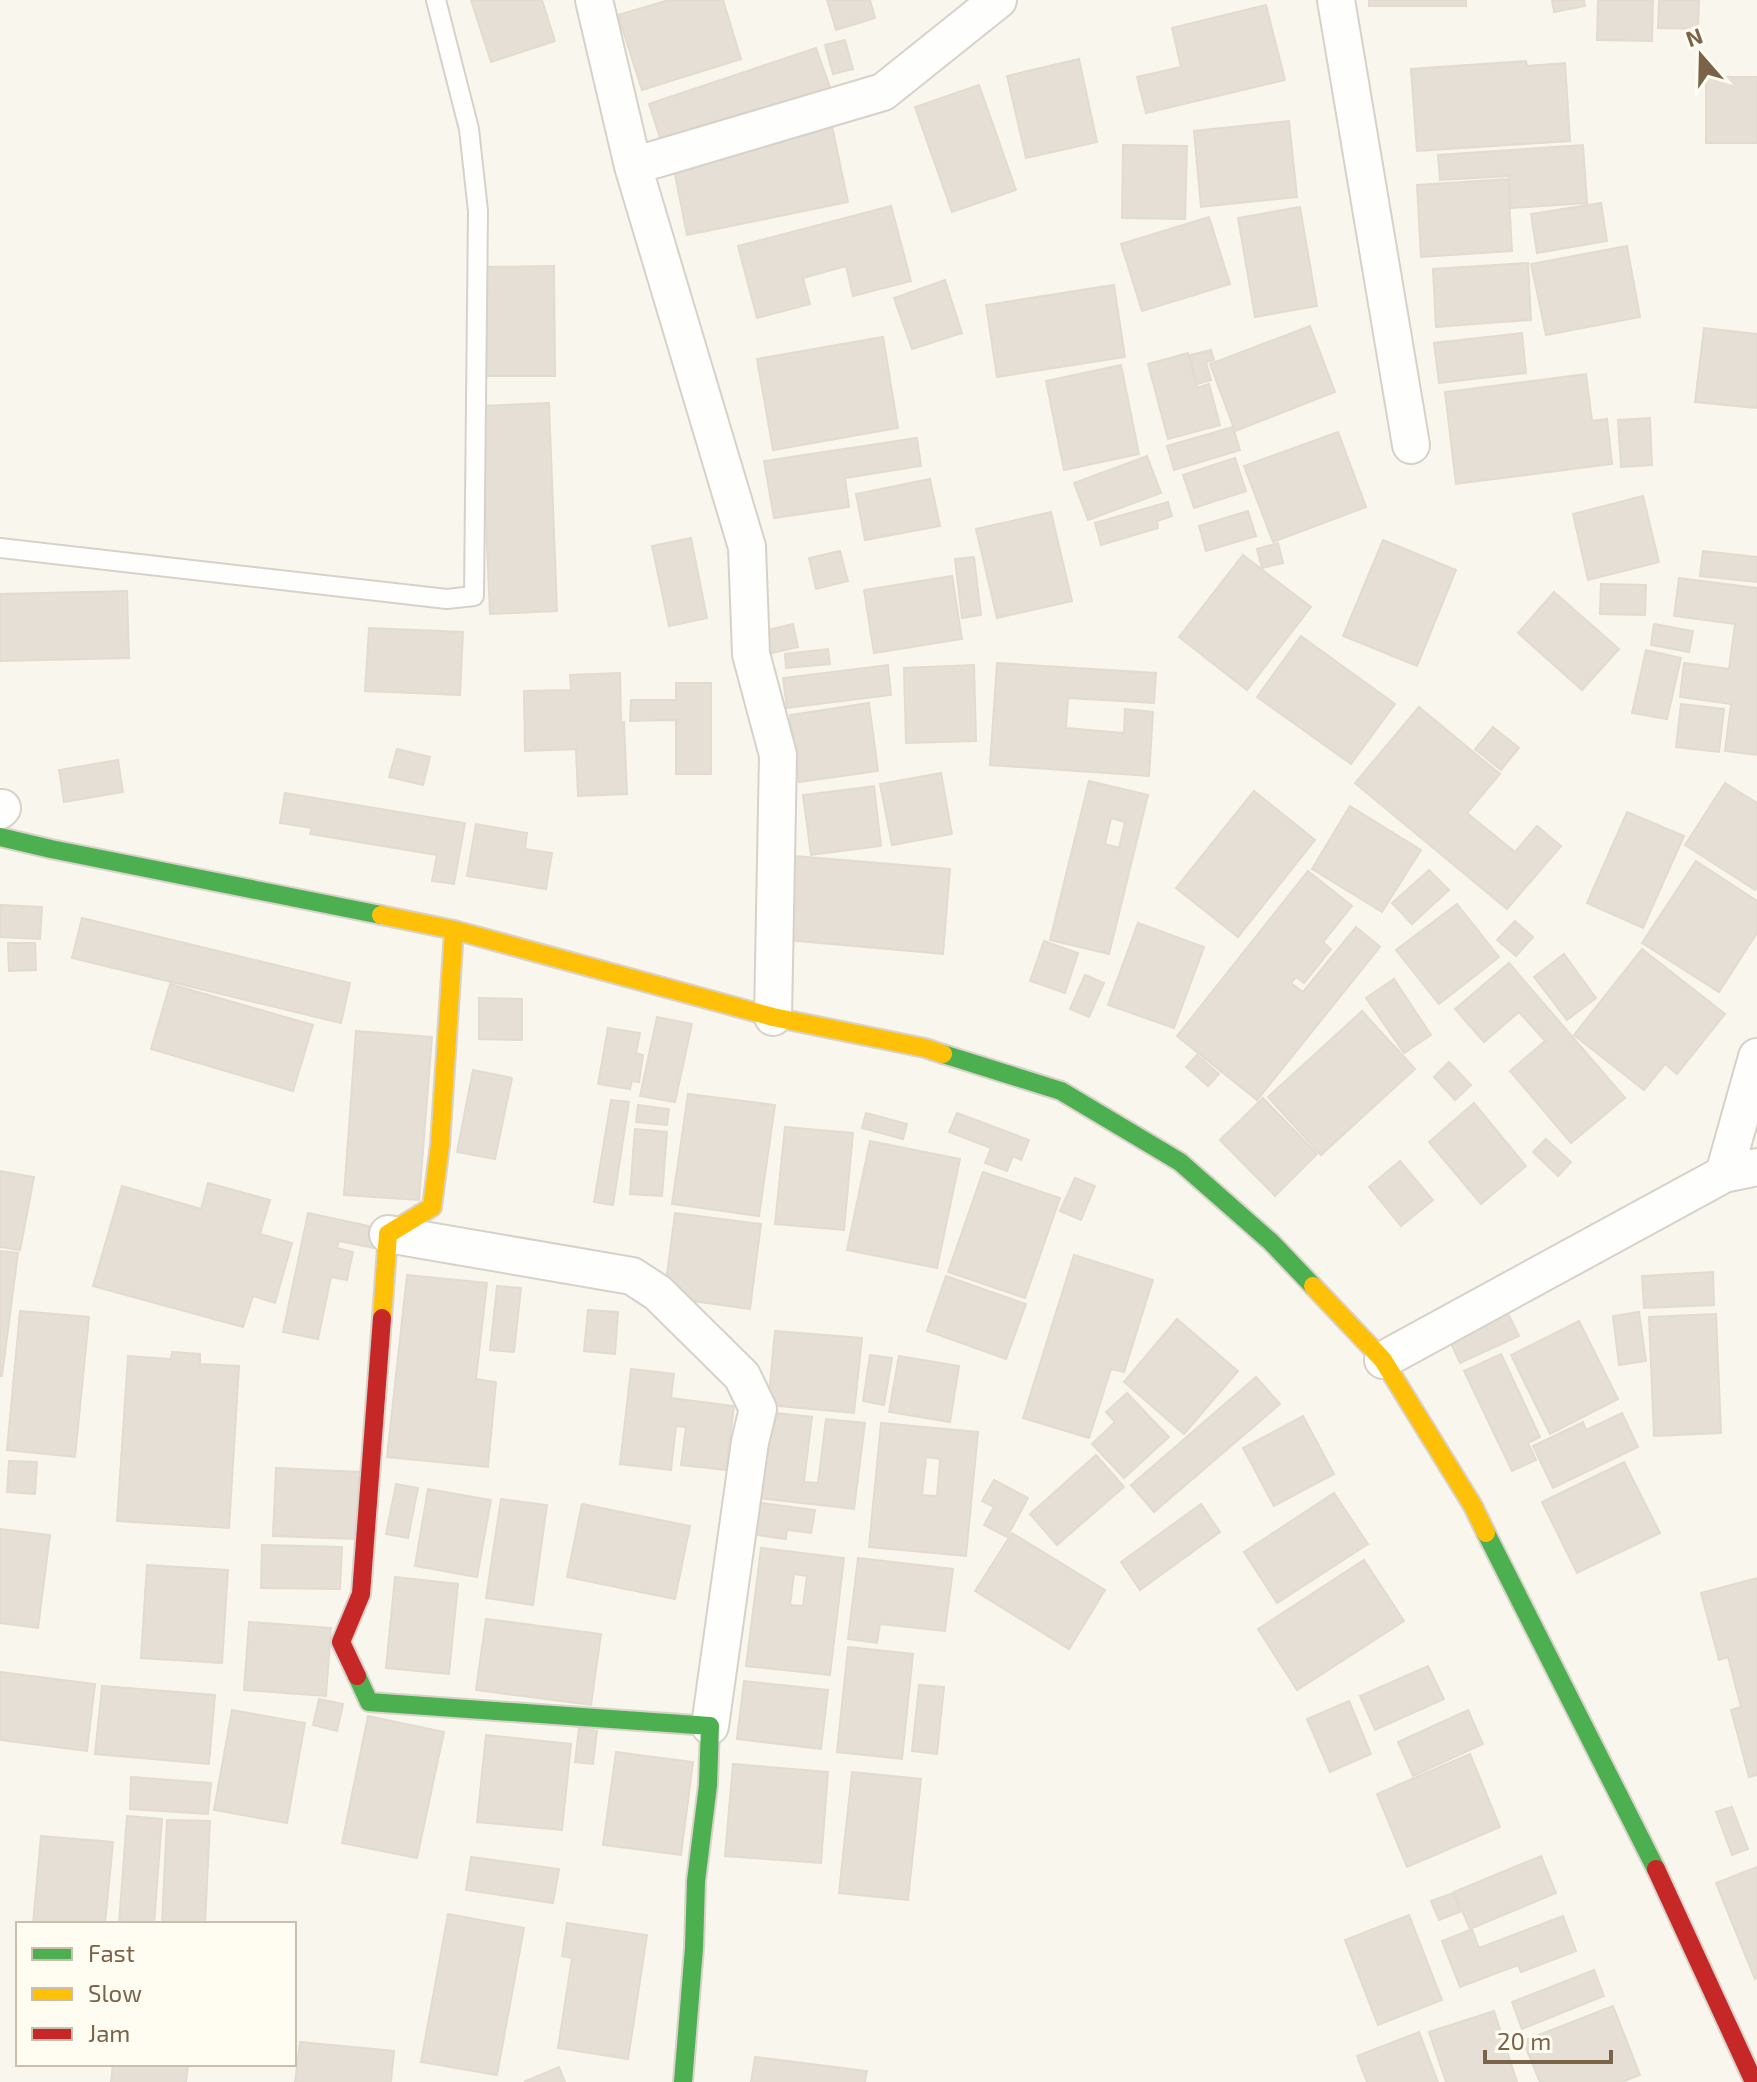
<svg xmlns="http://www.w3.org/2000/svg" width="1757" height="2082" viewBox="0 0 1757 2082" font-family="'Exo 2',sans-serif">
  <rect width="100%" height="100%" fill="#f9f6ee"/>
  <path fill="#e6dfd5" stroke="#e3dbcf" stroke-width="2" fill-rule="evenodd" d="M471,0H542L555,41L491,62Z
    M669,0H723L741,59L642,90L618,15Z
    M827,0H870L875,18L836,30Z
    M1369,0H1466V6H1369Z
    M1552,0H1584L1585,6L1554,12Z
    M1598,0H1653L1652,41L1597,40Z
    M1659,0H1699L1698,29L1658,28Z
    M1266,5L1285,80L1146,113L1137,77L1181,67L1172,28Z
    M845,40L853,69L833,74L825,45Z
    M816,48L832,93L664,150L649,104Z
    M1079,59L1097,142L1026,158L1007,76Z
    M1526,61L1527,66L1565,63L1570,141L1417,151L1411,69Z
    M1706,77H1757V143H1706Z
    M979,85L1016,190L952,212L915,107Z
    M1289,121L1297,197L1201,207L1194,131Z
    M832,126L848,202L687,235L672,159Z
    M1123,145L1187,146L1185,219L1122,218Z
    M1583,145L1587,203L1511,208L1509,176L1440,180L1438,155Z
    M1508,179L1512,251L1421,257L1417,185Z
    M1601,203L1607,241L1537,253L1531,214Z
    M891,206L911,281L853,296L846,266L803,278L810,304L757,318L738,246Z
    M1300,207L1317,306L1255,317L1238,218Z
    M1209,217L1230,284L1142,311L1121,244Z
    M1627,246L1640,317L1546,335L1531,264Z
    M1528,263L1531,320L1436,327L1433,269Z
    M554,266L555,376H484L483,267Z
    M945,280L962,333L912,349L894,298Z
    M1114,285L1125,357L997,377L986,305Z
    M1310,326L1335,392L1235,431L1210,364Z
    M1704,328L1757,334V408L1695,402Z
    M1522,333L1526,373L1439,383L1434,343Z
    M883,337L898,428L773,450L757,359Z
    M1211,350L1214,360L1206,362L1211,380L1197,384L1190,355Z
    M1188,353L1197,388L1209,384L1220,425L1168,439L1148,364Z
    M1121,365L1139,454L1064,470L1046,381Z
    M1586,374L1592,421L1607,419L1612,464L1456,484L1445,392Z
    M549,403L557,611L490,614L481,406Z
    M1650,418L1652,465L1621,467L1618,420Z
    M1233,427L1240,450L1174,470L1167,446Z
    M1338,432L1366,507L1273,542L1244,466Z
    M917,438L921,466L845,478L849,507L774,518L764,461Z
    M1147,456L1161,493L1088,520L1074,483Z
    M1235,458L1246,491L1194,508L1183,475Z
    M930,479L940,526L865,540L856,494Z
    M1643,496L1659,562L1588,580L1573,514Z
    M1168,502L1172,516L1157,521L1158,528L1101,545L1095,523Z
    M1248,511L1256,536L1206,551L1199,526Z
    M1051,512L1072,601L997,618L976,529Z
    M691,538L707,618L669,626L652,546Z
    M1383,540L1456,570L1417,666L1343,636Z
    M1278,543L1283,563L1262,568L1257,549Z
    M840,551L848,581L816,589L809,558Z
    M1703,551L1757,557V582L1700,576Z
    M1243,555L1311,607L1247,690L1179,637Z
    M974,557L981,615L962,618L955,559Z
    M952,576L962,639L874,653L864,590Z
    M1679,578L1757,588V755L1725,751L1731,704L1680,697L1684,663L1729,669L1735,624L1674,616Z
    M1601,584L1646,585L1645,615L1600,614Z
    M127,591L129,658L0,661V594Z
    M1554,592L1619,649L1582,690L1518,633Z
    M793,624L798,647L768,654L763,631Z
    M1654,624L1693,631L1689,652L1651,645Z
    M369,628L463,632L460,695L365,691Z
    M1301,636L1395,704L1351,764L1257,697Z
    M828,649L830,664L786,668L785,654Z
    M1646,650L1681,658L1667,719L1632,713Z
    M997,663L1156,673L1154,703L1068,698L1066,728L1124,733L1125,709L1153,712L1149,776L990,765Z
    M888,665L891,695L787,708L783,678Z
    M974,665L976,741L906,743L904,668Z
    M620,673L621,723L624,722L627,794L578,796L576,749L525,751L524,691L571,690L570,675Z
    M676,683H711V774H676V720L630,721L631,700H676Z
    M869,703L878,771L799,782L790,715Z
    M1681,704L1724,709L1719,752L1676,747Z
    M1419,707L1500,774L1467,813L1515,852L1537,826L1561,846L1507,909L1355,783Z
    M1493,727L1519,748L1501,770L1475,749Z
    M397,749L430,757L423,785L389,777Z
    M118,760L123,792L64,802L59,770Z
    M941,773L952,834L892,845L880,784Z
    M1089,781L1148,795L1109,954L1050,940ZM1111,818L1125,822L1119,848L1105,844Z
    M1725,783L1757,803V887L1755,890L1685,845Z
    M874,786L881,846L811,855L803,795Z
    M1254,791L1315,840L1238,937L1176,888Z
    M285,793L465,823L454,884L432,881L437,855L310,834L312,828L280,823Z
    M1350,806L1421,850L1382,912L1312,869Z
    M1627,812L1684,836L1643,928L1587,903Z
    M476,824L527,833L525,849L552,853L546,889L467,876Z
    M795,856L950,869L943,954L787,940Z
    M1696,861L1757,901V933L1719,992L1642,943Z
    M1429,870L1449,890L1412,924L1392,903Z
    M1308,871L1352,906L1323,942L1331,949L1304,983L1296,977L1291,983L1303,992L1356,927L1380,947L1257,1100L1177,1036Z
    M1457,904L1499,957L1439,1004L1396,950Z
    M1,905L42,907L40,939L0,937Z
    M82,918L350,983L341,1023L72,958Z
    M1515,921L1533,937L1516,956L1497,940Z
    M1138,923L1204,947L1174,1028L1108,1005Z
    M1044,941L1078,953L1065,993L1030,981Z
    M8,943H35L36,970L9,971Z
    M1642,949L1725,1014L1677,1074L1665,1064L1644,1090L1574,1035Z
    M1564,954L1596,998L1567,1020L1534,977Z
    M1509,963L1625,1098L1571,1143L1510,1071L1545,1041L1519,1012L1484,1042L1455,1009Z
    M1085,975L1104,983L1089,1017L1070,1009Z
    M1394,979L1431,1035L1404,1053L1366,998Z
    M170,984L313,1025L293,1091L151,1049Z
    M479,998L522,999V1040L479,1039Z
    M1362,1011L1415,1069L1321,1155L1268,1097Z
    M657,1017L692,1024L675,1102L640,1096Z
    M608,1028L640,1033L636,1053L643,1055L639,1082L632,1081L630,1089L598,1084Z
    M356,1031L432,1037L419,1200L344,1195Z
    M1197,1055L1219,1074L1208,1086L1186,1067Z
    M1449,1062L1471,1085L1455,1100L1434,1077Z
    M473,1070L512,1078L495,1159L457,1152Z
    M688,1094L775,1105L759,1216L672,1204Z
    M1263,1098L1317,1154L1275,1196L1220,1140Z
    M611,1100L629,1102L613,1205L594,1202Z
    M1474,1103L1526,1166L1481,1204L1429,1142Z
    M638,1105L669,1109L667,1125L636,1122Z
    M866,1113L907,1124L903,1139L862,1128Z
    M957,1113L1029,1140L1021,1160L1013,1156L1007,1171L985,1163L991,1148L949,1132Z
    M785,1127L853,1133L844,1230L775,1224Z
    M635,1129L667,1132L662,1196L630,1194Z
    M1546,1139L1571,1162L1558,1176L1533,1152Z
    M870,1141L960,1159L937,1268L847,1250Z
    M1400,1161L1433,1200L1401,1226L1369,1187Z
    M0,1171L34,1177L20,1250L0,1247Z
    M983,1172L1060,1198L1025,1298L948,1272Z
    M1075,1178L1095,1186L1081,1220L1060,1211Z
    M208,1183L270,1200L260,1234L292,1243L275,1303L253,1296L243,1327L93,1286L122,1186L201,1209Z
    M308,1213L383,1229L379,1249L339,1241L337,1248L353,1252L347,1280L331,1277L318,1339L283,1332Z
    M675,1213L761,1224L750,1309L664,1297Z
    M0,1251L18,1253L2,1376H0Z
    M1074,1255L1153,1280L1124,1372L1111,1369L1089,1438L1023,1418Z
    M1713,1272L1714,1305L1644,1308L1642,1276Z
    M407,1275L487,1283L476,1379L496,1382L488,1467L387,1457Z
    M946,1276L1026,1304L1006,1359L927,1331Z
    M497,1286L521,1288L514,1352L490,1350Z
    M1502,1301L1519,1336L1460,1363L1444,1328Z
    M588,1310L618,1312L615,1354L584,1351Z
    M20,1311L89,1317L75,1457L7,1450Z
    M1639,1312L1646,1361L1619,1365L1613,1316Z
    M1716,1314L1721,1433L1654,1436L1649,1317Z
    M1177,1319L1238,1371L1184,1434L1124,1382Z
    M1579,1321L1618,1399L1550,1434L1511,1355Z
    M775,1331L862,1338L854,1413L768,1405Z
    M172,1352L200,1354V1364L239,1366L229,1528L117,1521L128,1356L171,1359Z
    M1501,1354L1540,1437L1528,1443L1536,1460L1512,1471L1464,1371Z
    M870,1355L892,1358L884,1405L863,1401Z
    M899,1356L959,1366L950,1422L889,1412Z
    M631,1369L674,1374L671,1398L734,1406L726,1470L681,1465L686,1427L676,1426L671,1470L620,1464Z
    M1256,1377L1280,1404L1154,1512L1131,1485Z
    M1127,1393L1169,1437L1124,1478L1092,1444L1115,1422L1106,1412Z
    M767,1412L812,1417L804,1482L818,1483L826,1419L865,1423L854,1509L758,1498Z
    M1622,1413L1638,1447L1553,1488L1533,1446L1583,1422L1586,1430Z
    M1303,1416L1334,1474L1274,1506L1243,1448Z
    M881,1423L978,1432L966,1556L869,1547ZM926,1457L940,1459L937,1496L922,1495Z
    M1096,1455L1124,1487L1057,1545L1030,1514Z
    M9,1461L37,1462L35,1494L7,1492Z
    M1624,1462L1660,1533L1577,1573L1542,1502Z
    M276,1468L361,1472L357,1539L273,1536Z
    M994,1480L1028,1498L1007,1537L984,1525L994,1507L982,1501Z
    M396,1484L418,1488L408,1538L386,1534Z
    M428,1489L491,1500L477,1577L415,1566Z
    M1334,1493L1368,1544L1277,1603L1244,1552Z
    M501,1499L547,1505L533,1605L486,1598Z
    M755,1502L815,1510L811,1533L787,1530L786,1539L750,1534Z
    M582,1504L690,1526L675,1599L567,1577Z
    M1201,1504L1220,1532L1140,1590L1121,1562Z
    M0,1529L50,1535L38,1628L0,1623Z
    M1012,1533L1105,1590L1069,1649L975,1591Z
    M262,1545L342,1547L340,1589L261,1588Z
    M761,1548L844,1558L830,1675L746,1666ZM794,1574L807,1576L803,1606L790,1605Z
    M858,1558L953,1569L945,1631L880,1624L877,1643L848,1639Z
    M1364,1560L1404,1621L1297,1690L1258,1629Z
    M147,1565L228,1570L222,1663L141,1658Z
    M395,1577L458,1584L449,1674L386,1668Z
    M1757,1578V1775L1749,1777L1731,1710L1741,1707L1728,1657L1719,1660L1701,1593Z
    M486,1619L601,1634L591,1705L476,1690Z
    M249,1622L331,1628L326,1696L244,1690Z
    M848,1647L913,1654L902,1759L837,1752Z
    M1428,1666L1444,1699L1375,1730L1360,1696Z
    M0,1672L95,1684L87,1751L0,1740Z
    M744,1681L828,1690L821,1749L737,1739Z
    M919,1685L944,1687L937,1754L912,1751Z
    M102,1686L215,1695L209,1764L95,1754Z
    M319,1699L343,1704L337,1731L313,1725Z
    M1349,1701L1371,1754L1330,1772L1307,1719Z
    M232,1710L305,1723L287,1823L214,1810Z
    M1468,1710L1483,1744L1413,1776L1398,1742Z
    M368,1716L444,1732L417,1858L342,1843Z
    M579,1728L597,1731L593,1764L575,1762Z
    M486,1735L571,1744L562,1830L477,1822Z
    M616,1752L693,1762L681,1855L603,1845Z
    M1470,1754L1500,1827L1407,1867L1377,1794Z
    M733,1764L828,1772L821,1863L725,1856Z
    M852,1772L921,1779L908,1900L839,1893Z
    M131,1777L211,1783L208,1814L130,1809Z
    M1732,1807L1748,1849L1732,1855L1716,1812Z
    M127,1816L162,1819L154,1924H119Z
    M167,1820L210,1821L205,1924H162Z
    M41,1836L113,1842L105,1924H33Z
    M1541,1856L1556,1893L1470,1929L1454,1892Z
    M471,1857L559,1869L553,1903L466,1890Z
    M1757,1867V1978L1755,1979L1716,1883Z
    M1453,1893L1460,1912L1439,1920L1431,1901Z
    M448,1914L524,1928L497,2075L421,2062Z
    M1409,1915L1442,2000L1378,2025L1345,1940Z
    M1563,1916L1576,1951L1521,1972L1518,1965L1460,1987L1442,1941L1472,1929L1479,1948Z
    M567,1923L647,1935L628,2059L558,2048L572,1958L562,1956Z
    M1594,1970L1604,1996L1522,2029L1512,2002Z
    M1613,2006L1640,2075L1622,2082H1540L1523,2041Z
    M1494,2011L1517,2082H1446L1429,2032Z
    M1419,2032L1438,2082H1367L1357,2056Z
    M300,2042L394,2051L391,2082H295Z
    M755,2057L867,2071L865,2082H751Z
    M113,2064H188L186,2082H111Z
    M559,2067L565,2082H524Z"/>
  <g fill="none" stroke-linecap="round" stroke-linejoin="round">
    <defs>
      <path id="lane" d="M0,548L447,599L474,596L478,211L469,129L436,0"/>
      <path id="street" d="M594,0L633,166L747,547L751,654L778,755L773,1017
        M1336,0L1411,445
        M633,166L883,92L998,0
        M0,810L2,808
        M1724,1174L1757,1057
        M388,1234L632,1276L658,1293L742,1376L758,1409L750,1442L710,1726
        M1383,1360L1724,1174L1757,1167"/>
      <path id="fast" d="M0,837L51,849L381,915
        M943,1054L1061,1091L1180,1162L1271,1242L1313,1286
        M1486,1533L1656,1869
        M357,1676L369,1702L710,1726L708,1785L696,1881L694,1948L683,2082"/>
      <path id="slow" d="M381,915L454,930L773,1017L925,1048L943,1054
        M1313,1286L1383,1360L1473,1506L1486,1533
        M382,1318L388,1234L432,1207L440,1145L454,930"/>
      <path id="jam" d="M357,1676L341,1642L361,1594L382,1318
        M1656,1869L1754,2082"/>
    </defs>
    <use href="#lane" stroke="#d7d2c9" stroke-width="22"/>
    <use href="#street" stroke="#d7d2c9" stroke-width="40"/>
    <use href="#fast" stroke="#d8d2c9" stroke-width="22"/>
    <use href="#slow" stroke="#d8d2c9" stroke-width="22"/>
    <use href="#jam" stroke="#d8d2c9" stroke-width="22"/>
    <use href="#lane" stroke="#fefefc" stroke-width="18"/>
    <use href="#street" stroke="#fefefc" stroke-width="36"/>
    <use href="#fast" stroke="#4caf50" stroke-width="18"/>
    <use href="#slow" stroke="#ffc107" stroke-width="18"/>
    <use href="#jam" stroke="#c62828" stroke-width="18"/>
  </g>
  <rect x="16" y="1922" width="280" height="144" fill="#fffcf1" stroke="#cabfae" stroke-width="2"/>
  <rect x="32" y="1948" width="40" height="12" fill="#4caf50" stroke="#cabfae" stroke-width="2"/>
  <text x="88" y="1962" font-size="24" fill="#7b634a">Fast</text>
  <rect x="32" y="1988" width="40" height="12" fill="#ffc107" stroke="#cabfae" stroke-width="2"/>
  <text x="88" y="2002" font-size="24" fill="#7b634a">Slow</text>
  <rect x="32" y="2028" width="40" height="12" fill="#c62828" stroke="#cabfae" stroke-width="2"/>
  <text x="88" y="2042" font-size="24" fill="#7b634a">Jam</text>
  <g transform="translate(1701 56) rotate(340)" stroke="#fffcf1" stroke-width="6" paint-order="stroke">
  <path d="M0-6L14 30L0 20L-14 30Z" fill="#7b634a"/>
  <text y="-12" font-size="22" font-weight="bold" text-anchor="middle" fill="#7b634a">N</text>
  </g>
  <path d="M1485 2050v12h126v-12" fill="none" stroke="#7b634a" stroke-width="4"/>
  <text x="1497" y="2050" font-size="24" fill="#7b634a" stroke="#fffcf1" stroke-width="6" paint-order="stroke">20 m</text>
</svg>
